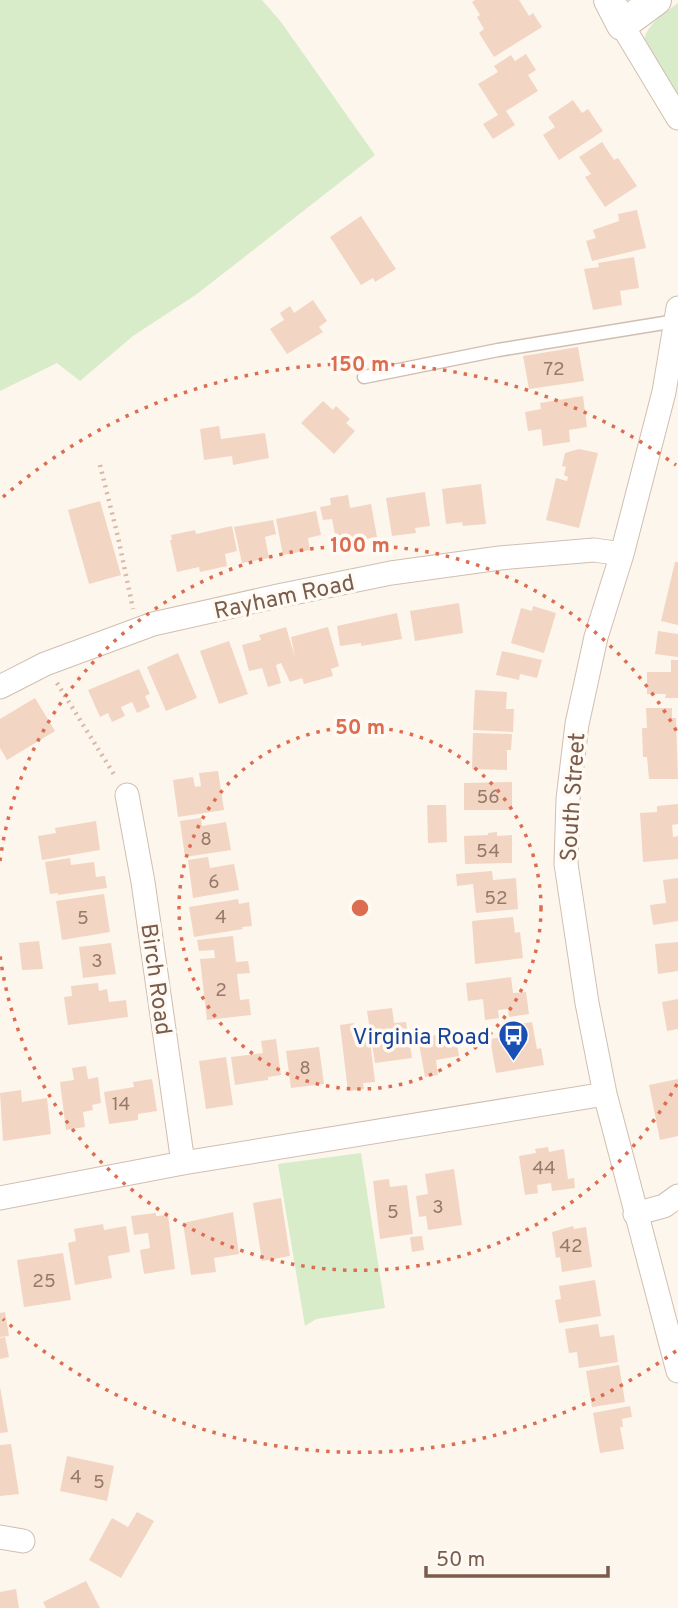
<svg xmlns="http://www.w3.org/2000/svg" width="678" height="1608" viewBox="0 0 678 1608" font-family="Overpass,sans-serif">
  <rect width="100%" height="100%" fill="#fdf6ec"/>
  <path fill="#d8ecc9" d="M0,0H262L281,22L375,155L197,294L133,336L80,381L57,363L0,391Z
    M678,3V102L644,40C648,23 665,13 678,3Z
    M361,1153L385,1308L316,1319L305,1326L278,1164Z"/>
  <path fill="#f3d5c3" d="M475,0H519L529,16L533,13L542,27L494,57L479,33L484,29L477,17L480,15L472,2Z
    M526,54L536,70L528,75L538,91L506,111L515,125L493,139L483,124L498,115L478,84L498,72L494,66L511,55L515,61Z
    M573,100L582,113L588,109L603,131L559,160L543,135L555,127L548,117Z
    M602,142L614,160L618,158L637,186L605,207L585,177L591,174L579,157Z
    M637,210L646,248L592,261L586,241L596,238L593,230L619,221L618,214Z
    M361,216L396,269L375,282L373,278L361,285L330,237Z
    M634,257L639,288L620,291L622,305L593,310L584,269L599,267L598,263Z
    M313,300L327,321L319,327L323,332L287,354L270,329L284,320L280,313L290,306L294,313Z
    M578,347L584,381L529,389L523,356Z
    M583,396L587,427L569,430L570,442L543,446L541,429L528,431L525,412L541,409L540,403Z
    M323,401L333,410L336,406L350,419L346,423L355,431L334,454L301,423Z
    M219,426L221,439L265,433L269,458L233,465L232,456L204,460L200,429Z
    M579,449L598,453L579,528L546,520L556,478L567,481L568,477L564,475L566,467L562,466L565,453Z
    M481,484L486,524L463,526L462,522L446,524L442,489Z
    M425,492L430,526L415,528L416,533L392,536L386,498Z
    M348,495L350,508L371,504L377,537L337,545L332,519L323,520L320,507L331,505L330,498Z
    M100,501L121,575L89,584L68,510Z
    M316,511L321,535L308,538L310,550L283,555L276,519Z
    M273,520L276,534L265,537L269,558L242,563L234,527Z
    M232,526L237,551L225,554L227,566L200,572L199,567L177,572L170,540H172L171,535L195,530L196,534Z
    M675,562H678V625L661,621Z
    M459,603L463,633L415,641L410,611Z
    M533,606L556,613L544,653L511,643L521,608L532,611Z
    M397,613L402,639L361,646V643L340,646L337,626Z
    M286,627L295,657L291,637L328,627L339,666L331,669L333,676L304,684L302,678L290,682L281,663L276,665L281,683L268,687L262,668L249,671L242,645L261,640L259,635Z
    M658,631L678,634V657L655,654Z
    M229,641L248,694L219,704L200,651Z
    M502,651L542,660L537,678L520,674L519,680L496,675Z
    M178,653L197,698L166,711L147,667Z
    M671,660H678V698H665L666,694H647V672H671Z
    M139,669L150,694L145,696L150,707L137,713L132,702L121,707L125,716L112,722L108,713L100,717L88,690Z
    M475,690L507,692L506,709H514L513,732L473,730Z
    M35,698L55,731L7,760L0,748V719Z
    M646,708H672V718H676L678,779H649L647,757H643L642,728H647Z
    M473,733L512,734L511,750H507V770L472,769Z
    M218,771L224,810L178,817L173,780L193,777L195,787L201,786L199,773Z
    M512,782V810H464V783Z
    M678,804V824L672,825L673,837L678,836V859L643,862L640,813L657,812V806Z
    M427,805H446L447,842L428,843Z
    M201,818L202,826L226,822L231,850L185,857L180,821Z
    M96,821L100,850L42,860L38,836L56,833L55,828Z
    M497,832V836L512,835V863L465,864L464,836L488,835V833Z
    M208,857L210,868L234,864L239,890L193,898L188,860Z
    M70,858L71,865L94,862L96,877L105,876L107,888L58,895V893L50,894L45,862Z
    M492,871L493,880L516,878L518,909L476,913L473,884L457,886L456,874Z
    M678,878V921L653,925L650,905L666,903L663,880Z
    M104,894L110,932L62,940L56,901Z
    M238,899L239,904L249,902L252,926L242,927L243,929L194,937L189,907Z
    M513,917L515,933L520,932L523,958L475,964L472,921Z
    M233,936L236,962L248,961L250,973L237,974L240,1000L249,999L251,1015L207,1020L200,959L215,958L214,950L199,951L197,940Z
    M39,941L43,969L22,970L19,943Z
    M678,942V971L658,974L655,944Z
    M111,943L116,974L83,978L79,947Z
    M511,977L513,993L526,992L529,1014L509,1017L508,1009L498,1010L499,1018L485,1020L483,999L468,1001L466,983Z
    M98,983L99,991L107,989L109,1002L126,1000L128,1017L68,1025L64,997L72,996L71,986Z
    M678,999V1029L667,1031L662,1002Z
    M392,1008L394,1023L406,1022L412,1058L375,1063L367,1011Z
    M532,1022L537,1049L541,1048L544,1065L496,1073L490,1039L510,1036L508,1026Z
    M354,1023L355,1034L369,1032L375,1082L363,1083L364,1089L348,1091L340,1025Z
    M455,1032L459,1056L436,1060L438,1075L425,1077L418,1038Z
    M276,1039L281,1075L268,1077V1080L235,1085L231,1057L263,1053L261,1041Z
    M319,1047L324,1084L291,1088L286,1051Z
    M226,1057L233,1105L206,1109L199,1061Z
    M86,1066L88,1079L98,1077L101,1103L92,1105L93,1110L83,1112L85,1127L66,1130L60,1082L74,1080L72,1068Z
    M152,1079L157,1111L138,1114V1120L109,1124L104,1092L134,1087L133,1082Z
    M678,1079V1136L660,1140L649,1085Z
    M21,1090L22,1102L47,1098L51,1134L3,1141L0,1093Z
    M548,1147L549,1152L564,1149L568,1179L574,1178L575,1188L552,1191L551,1183L537,1185L538,1193L525,1195L519,1156L536,1153L535,1149Z
    M454,1169L462,1225L428,1230L426,1216L419,1217L416,1196L428,1194L425,1174Z
    M389,1179L390,1187L407,1185L413,1234L380,1239L373,1181Z
    M281,1198L290,1256L262,1261L253,1203Z
    M233,1212L239,1254L214,1258L216,1272L191,1275L183,1223Z
    M156,1213V1216L168,1215L175,1269L144,1274L140,1250L150,1248L148,1233L134,1235L131,1216Z
    M103,1224L104,1230L126,1226L130,1252L108,1256L112,1278L75,1285L68,1243L76,1241L74,1229Z
    M573,1226L574,1229L586,1227L592,1267L562,1272L560,1257L556,1258L552,1232Z
    M422,1236L424,1250L412,1252L410,1237Z
    M63,1253L71,1300L24,1307L17,1260Z
    M595,1280L601,1316L559,1323L555,1300L561,1299L559,1286Z
    M5,1312L9,1336L0,1337V1313Z
    M598,1324L600,1337L614,1335L618,1362L579,1368L577,1352L569,1353L565,1329Z
    M5,1337L9,1357L0,1359V1338Z
    M619,1365L625,1402L592,1407L586,1371Z
    M0,1387L8,1432L0,1433Z
    M630,1406L632,1417L622,1419L623,1427H620L624,1449L600,1453L593,1413Z
    M11,1444L19,1494L0,1496V1445Z
    M67,1456L114,1466L107,1501L60,1491Z
    M137,1512L154,1521L121,1578L89,1560L112,1518L128,1527Z
    M86,1581L100,1608H46L43,1602Z
    M16,1589L19,1608H0V1592Z"/>
  <g fill="none" stroke-linecap="round" stroke-linejoin="round">
    <defs>
      <path id="service" d="M364,377L498,350L676,321"/>
      <path id="minor" d="M622,25L678,118
        M678,308L664,392L622,554L596,637L577,724L568,799L566,864L587,1003L605,1094L678,1371
        M0,687L45,664L153,624L278,596L391,573L500,558L594,550L622,554
        M127,795L143,882L183,1163
        M0,1198L183,1163L605,1094
        M635,1214L664,1206L678,1196
        M0,1537L23,1541"/>
      <path id="tertiary" d="M609,0L622,25L656,0"/>
    </defs>
    <use href="#service" stroke="#d1beb0" stroke-width="15"/>
    <use href="#minor" stroke="#d1beb0" stroke-width="25"/>
    <use href="#tertiary" stroke="#d1beb0" stroke-width="32"/>
    <path stroke="#d9b8a5" stroke-width="4.5" stroke-dasharray="2 5" stroke-linecap="butt" d="M100,465L118,537L133,609
      M57,683L115,776"/>
    <use href="#service" stroke="#fff" stroke-width="12"/>
    <use href="#minor" stroke="#fff" stroke-width="23"/>
    <use href="#tertiary" stroke="#fff" stroke-width="30"/>
  </g>
  <g fill="none" stroke="#dc6d51" stroke-width="3.5" stroke-dasharray="3.5 7">
    <circle cx="360" cy="908" r="181"/>
    <path d="M677 1084A363 363 0 0 1 0 955M0 861A363 363 0 0 1 677 732"/>
    <path d="M676 1351A544 544 0 0 1 3 1319M3 497A544 544 0 0 1 676 465"/>
  </g>
  <defs>
    <symbol id="bus-pin" viewBox="-11 -11 22 30"><path d="M0 17L-7.5 6A9.5 9.5 0 1 1 7.5 6Z" fill="#1a4fb4" stroke="#fffaf3"/><path d="M-5-6H5V4H4V6H2V4H-2V6H-4V4H-5ZM-3.5-4V0h7V-4ZM-3.5 1.2v1.5H-2V1.2ZM2 1.2v1.5H3.5V1.2Z" fill="#fff"/></symbol>
  </defs>
  <g fill-rule="evenodd">
    <use href="#bus-pin" x="496" y="1018" width="35" height="47"/>
  </g>
  <g text-anchor="middle" stroke-width="7" stroke-linejoin="round" paint-order="stroke">
    <g font-size="19" fill="#987a6a">
      <text x="554" y="375">72</text>
      <text x="488" y="803">56</text>
      <text x="206" y="845">8</text>
      <text x="488" y="857">54</text>
      <text x="214" y="888">6</text>
      <text x="496" y="904">52</text>
      <text x="221" y="923">4</text>
      <text x="83" y="924">5</text>
      <text x="97" y="967">3</text>
      <text x="221" y="996">2</text>
      <text x="305" y="1074">8</text>
      <text x="121" y="1110">14</text>
      <text x="544" y="1174">44</text>
      <text x="438" y="1213">3</text>
      <text x="393" y="1218">5</text>
      <text x="571" y="1252">42</text>
      <text x="44" y="1287">25</text>
      <text x="76" y="1483">4</text>
      <text x="99" y="1488">5</text>
    </g>
    <g font-size="23" fill="#7a5c4d" stroke="#fffaf3">
      <text transform="translate(284 596) rotate(-12)" y="8">Rayham Road</text>
      <text transform="translate(572 797) rotate(-86)" y="8">South Street</text>
      <text transform="translate(157 979) rotate(82)" y="8">Birch Road</text>
    </g>
    <g font-size="23" fill="#164399" stroke="#fffaf3" text-anchor="end">
      <text x="490" y="1044">Virginia Road</text>
    </g>
  </g>
  <circle cx="360" cy="908" r="10" fill="#dc6d51" stroke="#fffaf3" stroke-width="3.5"/>
  <g font-size="21" text-anchor="middle" font-weight="bold" fill="#dc6d51" stroke="#fffaf3" stroke-width="7" stroke-linejoin="round" paint-order="stroke">
    <text x="360" y="371">150 m</text>
    <text x="360" y="552">100 m</text>
    <text x="360" y="734">50 m</text>
  </g>
  <path d="M426 1566v10h182v-10" fill="none" stroke="#7a5c4d" stroke-width="3.5"/>
  <text x="436" y="1566" font-size="21" fill="#7a5c4d" stroke="#fffaf3" stroke-width="5" paint-order="stroke">50 m</text>
</svg>
